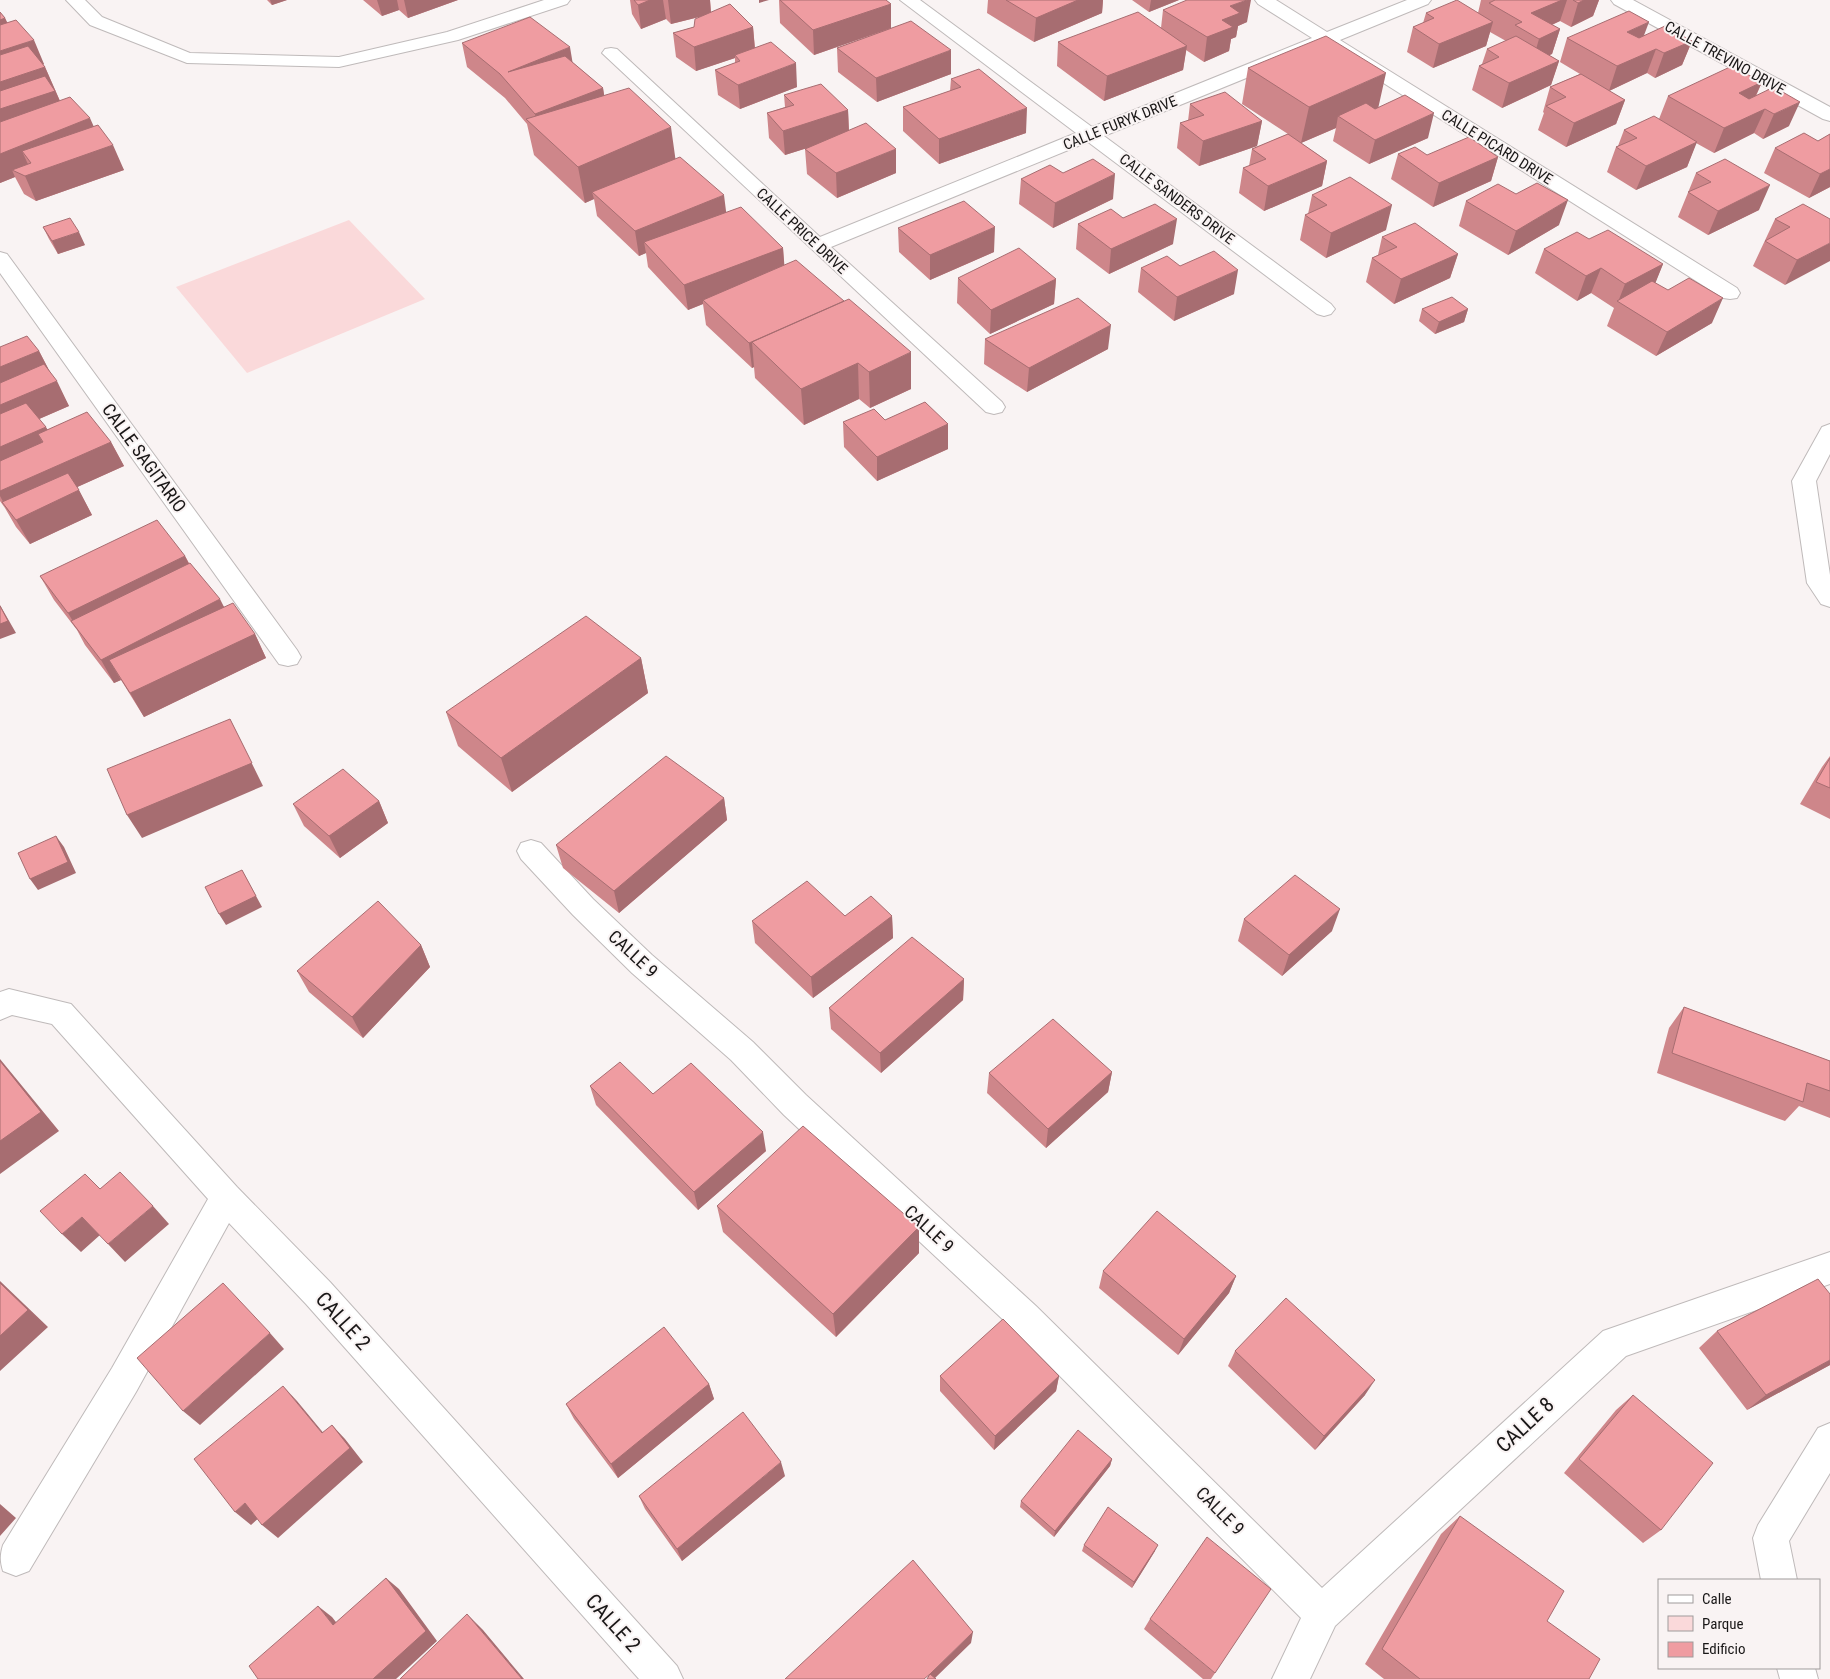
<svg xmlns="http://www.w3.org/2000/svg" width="1830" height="1679" viewBox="0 0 1830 1679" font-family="'Roboto Condensed',sans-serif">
  <rect width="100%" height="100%" fill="#f9f3f3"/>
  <path fill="#fad9da" d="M349,220L425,299L247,373L176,287Z"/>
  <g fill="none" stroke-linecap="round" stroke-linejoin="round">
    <defs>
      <path id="minor" d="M66,0H85L102,17L190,53L339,57L447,32L544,0H570L567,4L458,40L339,67L187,63L90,25Z
        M900,0H920L1092,127L1312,38L1258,4L1255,0H1276L1327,32L1407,0H1431L1428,4L1340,40L1737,288L1740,293L1737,298L1730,299L1723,298L1325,46L1104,136L1331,304L1335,309L1331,314L1324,316L1317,314L1088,142L831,247L1002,402L1005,407L1002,412L994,414L986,412L602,53L605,49L611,48L617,49L820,237L1076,133Z
        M1611,0H1633L1830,107V121L1823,119L1614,4Z
        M0,252L7,254L297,650L301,657L297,664L288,666L279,664L0,273Z
        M1830,424V454L1816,481L1830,575V607L1821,604L1807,583L1792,481L1822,427Z
        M531,840L541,843L593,899L652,955L753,1042L806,1095L1036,1306L1322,1588L1603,1331L1830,1252V1284L1626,1356L1335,1626L1310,1679H1272L1301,1618L1012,1328L784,1115L731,1060L632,973L573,915L521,859L517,851L521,843Z
        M9,989L71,1004L237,1187L330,1282L677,1666L683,1679H639L306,1304L229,1223L136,1392L29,1571L16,1576L3,1571C0,1561 0,1555 3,1545L112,1368L208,1199L52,1024L12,1015L0,1020V992Z
        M1830,1423V1473L1789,1541L1797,1580H1761L1753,1538L1758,1525L1818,1428Z
        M1777,1668H1815L1818,1679H1780Z"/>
    </defs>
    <use href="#minor" stroke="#bfbaba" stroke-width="2"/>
    <use href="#minor" fill="#fff" fill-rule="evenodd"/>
  </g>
  <path fill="#ce868a" d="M267,0H287L272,5Z
    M363,0H458L408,18L399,10L382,16Z
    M630,0H710L711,12L753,27L755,48L797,87L740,109L718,95L715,70L735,63V58L696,71L676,57L673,33L694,27L703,16L671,24L666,19L641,29L632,14Z
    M779,0H886L891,4V28L951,74L877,102L838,72L837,48L886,30L814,55L780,23Z
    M988,0H1103L1102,13L1034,42L987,13Z
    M1132,0H1179L1149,12Z
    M1481,0H1599L1593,16L1571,27L1560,21L1552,25L1560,29L1552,54L1549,55L1559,61L1551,85L1502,108L1472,90L1479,66L1482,64L1487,49L1506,41L1490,32L1486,46L1433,68L1407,52L1413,27L1423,23L1426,13H1478Z
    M1163,10L1247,22L1238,26L1236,37L1231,39L1229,51L1204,62L1186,50L1183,70L1104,101L1057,66L1058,42L1161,28Z
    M0,12L5,18L7,22L44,64L43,65L45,67L60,101L94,127L124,170L36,201L24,194L15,177L0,183Z
    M1644,36L1692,41L1682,65L1655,78L1647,73L1609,91L1625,100L1616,124L1566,147L1538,130L1544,113L1543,112L1550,87L1580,74L1560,62L1567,38Z
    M462,43L572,62L603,88L604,96L675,159L726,212L783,248L784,265L911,389L870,408L859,399L804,425L755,378L754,367L752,368L706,325L703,304L688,310L648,267L646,253L639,256L597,216L594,199L585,203L534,155L527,124L505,98L467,67Z
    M1248,68L1378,108L1428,138L1369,164L1333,141L1336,128L1301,143L1327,161L1322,186L1264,211L1239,193L1243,168L1249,166L1252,149L1288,134L1242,104Z
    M951,79L1026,133L939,164L903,131V107L950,91Z
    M1762,82L1756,96L1789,126L1763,139L1754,133L1714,153L1696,143L1687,167L1636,190L1607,172L1616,147L1618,146L1624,130L1659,119L1668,96Z
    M784,95L848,110L849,130L896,173L837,198L807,174L805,149L807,148L785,155L769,138L767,113L785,107Z
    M1190,104L1262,121L1257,146L1199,166L1177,148L1180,123L1188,121Z
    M1830,134V187L1809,198L1764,173L1775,148L1818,141Z
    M1398,154L1427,155L1498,157L1491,181L1433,207L1391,179Z
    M1063,173L1113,199L1053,228L1019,204L1021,179Z
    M1696,173L1759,210L1708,235L1678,217Z
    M1312,195L1386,230L1326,258L1300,240L1305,215L1308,214Z
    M1466,201L1559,225L1508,255L1459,226Z
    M1123,218L1173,244L1109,274L1076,249L1078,224Z
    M1775,219H1830L1785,285L1753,266Z
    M43,227L85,245L58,254L49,239Z
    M898,228L994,252L930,280L899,252Z
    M1382,237L1458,254L1450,278L1394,304L1366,282L1372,258L1378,255Z
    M1589,239L1663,264L1655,283L1712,323L1656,356L1607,326L1614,308L1591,293L1577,301L1535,273L1544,249Z
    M1180,266L1234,294L1174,321L1138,292L1141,268Z
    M958,278L1056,279L1054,304L990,334L957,303Z
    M1422,309H1468L1464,322L1435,334L1419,321Z
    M985,339L1108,349L1027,392L984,364Z
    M0,347L39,351L50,372L69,406L39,419L47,429L111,442L124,466L77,487L92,515L30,544L16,527L5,508L0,501Z
    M885,420L948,424V449L877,481L844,447L843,422Z
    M185,556L189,563L224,607L255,634L266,658L144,717L121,680L114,683L85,645L77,630L54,600L40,576Z
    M641,658L648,693L512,792L458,746L446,712Z
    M1830,756V819L1800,804L1822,767Z
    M724,798L727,820L619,913L563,868L556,845Z
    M379,801L388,823L340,858L304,826L293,804Z
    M845,916H892L893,938L813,998L755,943L752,921Z
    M1244,919L1332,931L1282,976L1238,941Z
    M421,945L430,967L363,1038L309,992L297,971Z
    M964,979L963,1000L881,1073L831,1029L829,1008Z
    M1684,1007L1830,1061V1118L1799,1106L1785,1121L1657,1073L1669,1028Z
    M1112,1072L1108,1092L1046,1148L987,1093L989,1073Z
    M590,1086L653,1094L766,1151L698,1210L596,1105Z
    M717,1206L919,1227V1253L836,1337L723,1232Z
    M1103,1271L1236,1276L1229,1293L1178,1355L1099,1288Z
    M1717,1331L1830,1365L1747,1410L1699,1348Z
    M1235,1351L1365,1395L1315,1450L1228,1366Z
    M940,1376H1059L1056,1391L994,1450L940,1391Z
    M709,1384L714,1399L618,1478L574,1419L566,1404Z
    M1633,1395L1661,1530L1643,1543L1564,1473L1616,1410Z
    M1112,1459L1110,1466L1054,1537L1020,1507L1021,1501Z
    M785,1476L682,1561L645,1509L639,1496Z
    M1460,1516L1547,1621L1589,1679H1384L1365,1664L1441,1534Z
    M1084,1545L1155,1551L1132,1588L1082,1551Z
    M1150,1619L1215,1673L1211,1679H1203L1144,1629Z"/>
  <path fill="#a76d71" d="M270,0H287L272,5Z
    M377,0H397L399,10L382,16Z
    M404,0H458L408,18Z
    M650,0H663L666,19L641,29L638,5Z
    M668,0H710L711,14L671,24Z
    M759,0H769L759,3Z
    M1078,0H1103L1102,13L1034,42L1036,18Z
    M1151,0H1179L1149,12Z
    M1247,0H1251L1247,22L1238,26L1236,37L1231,39L1229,51L1204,62L1207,37L1222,20L1230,6Z
    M1542,0H1567L1560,21L1531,34V13Z
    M1584,0H1599L1593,16L1571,27L1578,3Z
    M891,4V28L814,55L813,30Z
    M5,18L16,42L0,47V20Z
    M1493,22L1486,46L1433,68L1439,44Z
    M1649,22L1640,46L1627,32Z
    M753,27L755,51L735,55V58L696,71L694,47Z
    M1560,29L1552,54L1532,63L1539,39Z
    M34,40L44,64L0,79V51Z
    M1692,41L1682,65L1655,78L1664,53Z
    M1187,46L1183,70L1104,101L1107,76Z
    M570,47L574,71L508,72Z
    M1656,49L1647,73L1609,91L1617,66Z
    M951,50V74L877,102L876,78Z
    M1559,61L1551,85L1502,108L1509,83Z
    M796,63L797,87L740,109L738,85Z
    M45,67L66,115L0,138V82Z
    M1386,73L1378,109L1338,116L1336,128L1301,143L1309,107Z
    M1762,82L1751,106L1739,93Z
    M603,88L607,113L538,130L535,114Z
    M1625,100L1616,124L1566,147L1574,123Z
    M1800,102L1789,126L1763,139L1774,114Z
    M1027,108L1026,133L939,164V139Z
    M1765,109L1754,133L1714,153L1724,128Z
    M848,110L849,135L785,155L783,131Z
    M1434,113L1428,138L1369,164L1375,140Z
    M90,118L101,143L31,163L22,151L31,171L12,170L15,177L0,183V154Z
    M1262,121L1257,146L1199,166L1203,141Z
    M671,127L676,163L592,192L594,199L585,203L578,167Z
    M1697,142L1687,167L1636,190L1646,166Z
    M113,145L124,170L36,201L25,176Z
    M896,149V173L837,198L836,173Z
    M1498,157L1491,181L1433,207L1439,183Z
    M1327,161L1322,186L1264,211L1268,186Z
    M1830,169V187L1809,198L1820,174Z
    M1115,174L1113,199L1053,228L1055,203Z
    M1770,185L1759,210L1708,235L1718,211Z
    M724,195L727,219L644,242L646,253L639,256L635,231Z
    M1568,200L1559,225L1508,255L1516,231Z
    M1392,205L1386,230L1326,258L1331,233Z
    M1177,219L1173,244L1109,274L1111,249Z
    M995,227L994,252L930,280V255Z
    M79,232L85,245L58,254L52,241Z
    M1830,243V261L1785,285L1797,260Z
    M783,248L785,273L703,300V304L688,310L684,285Z
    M1458,254L1450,278L1394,304L1401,279Z
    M1663,264L1653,289L1618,302L1625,284Z
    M1601,268L1591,293L1577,301L1586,276Z
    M1238,270L1234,294L1174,321L1177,297Z
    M1056,279L1054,304L990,334L991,310Z
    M1723,298L1712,323L1656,356L1667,332Z
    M1468,309L1464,322L1435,334L1439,322Z
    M1111,325L1108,349L1027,392L1029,368Z
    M752,342L754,367L752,368L749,343Z
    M39,351L52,376L0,397V367Z
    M911,352V389L870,408L869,372Z
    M858,363L859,399L804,425L801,389Z
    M57,381L69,406L0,436V405Z
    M948,424V449L877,481V457Z
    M46,427L59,451L43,442L38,434L49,455L0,468V447Z
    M111,442L124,466L13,516L7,509L0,496V491Z
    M79,490L92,515L30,544L16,520Z
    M185,556L197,580L77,628L68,613Z
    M220,599L232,623L109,660L121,680L114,683L101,660Z
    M0,605L16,633L0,639Z
    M255,634L266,658L144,717L130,693Z
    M641,658L648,693L512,792L501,758Z
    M230,719L263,786L142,838L127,815Z
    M724,798L727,820L619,913L614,891Z
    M379,801L388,823L340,858L329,836Z
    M56,836L64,847L76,873L38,890L30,879Z
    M242,870L262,907L226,925L219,914Z
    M1340,909L1332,931L1282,976L1289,955Z
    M892,916L893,938L813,998L811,977Z
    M421,945L430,967L363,1038L352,1017Z
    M964,979L963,1000L881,1073L880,1053Z
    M0,1059L59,1131L0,1174Z
    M1112,1072L1108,1092L1046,1148L1048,1129Z
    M763,1132L766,1151L698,1210L694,1192Z
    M153,1206L169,1224L125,1262L108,1244Z
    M82,1217L100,1235L81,1252L62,1234Z
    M919,1227V1253L836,1337L833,1314Z
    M1236,1276L1229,1293L1178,1355L1184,1339Z
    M0,1281L48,1327L0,1371Z
    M270,1333L284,1349L200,1425L183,1411Z
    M1830,1360V1365L1747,1410L1766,1395Z
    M1059,1376L1056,1391L994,1450L995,1436Z
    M1375,1380L1365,1395L1315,1450L1324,1436Z
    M709,1384L714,1399L618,1478L611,1464Z
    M283,1386L297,1401L335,1447L322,1433Z
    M332,1425L345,1439L363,1462L278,1538L262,1525Z
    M1112,1459L1110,1466L1054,1537L1055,1531Z
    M781,1462L785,1476L682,1561L677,1549Z
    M245,1503L261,1516L251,1525L235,1512Z
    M0,1504L16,1518L0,1536Z
    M1158,1545L1155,1551L1132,1588L1134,1582Z
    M386,1578L399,1589L437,1641L396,1679H373Z
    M318,1606L332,1617L347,1636L333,1625Z
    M467,1614L483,1630L524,1679H522Z
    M973,1632L971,1643L934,1679L930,1674Z"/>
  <path fill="#ef9ca1" stroke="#a76d71" d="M634,0H650L638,5Z
    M780,0H886L891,4L813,30Z
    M1006,0H1078L1036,18Z
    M1187,0H1247L1230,6L1240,13L1222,20L1233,27L1207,37L1163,10Z
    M1457,0L1493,22L1439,44L1413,27L1434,18L1426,13Z
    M1495,0H1562L1531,13L1560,29L1539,39L1515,25L1522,22L1489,3Z
    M1573,0H1584L1578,3Z
    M730,4L753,27L694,47L673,33L694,27L695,19Z
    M1629,11L1649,22L1627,32L1639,38L1665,26L1692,41L1664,53L1656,49L1617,66L1567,38Z
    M0,12L5,18L0,20Z
    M1138,12L1187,46L1107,76L1058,42Z
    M530,17L570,47L508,72L565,56L603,88L535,114L500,74L462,43Z
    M16,20L34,40L0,51V25Z
    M911,21L951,50L876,78L837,48Z
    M1326,36L1386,73L1309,107L1248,68Z
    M1516,36L1559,61L1509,83L1479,66L1499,57L1487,49Z
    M771,42L796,63L738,85L715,70L740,61L735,55Z
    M28,46L45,67L0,82V55Z
    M1732,66L1762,82L1739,93L1749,99L1774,87L1800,102L1774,114L1765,109L1724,128L1668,96Z
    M979,69L1027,108L939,139L903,107L961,87L951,79Z
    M1581,74L1625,100L1574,123L1546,106L1566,97L1550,87Z
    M45,76L55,91L0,109V91Z
    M821,84L848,110L783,131L767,113L794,105L784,95Z
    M629,88L671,127L578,167L526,119Z
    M1225,92L1262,121L1203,141L1180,123L1204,115L1190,104Z
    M1405,95L1434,113L1375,140L1338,116L1366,103L1375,109Z
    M70,97L90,118L0,154V122Z
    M1654,116L1697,142L1646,166L1616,147L1637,138L1624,130Z
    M866,123L896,149L836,173L805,149Z
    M98,125L113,145L25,176L12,170L31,163L22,151Z
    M1804,133L1818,141L1830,134V169L1820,174L1775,148Z
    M1288,134L1327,161L1268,186L1243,168L1266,159L1252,149Z
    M1469,137L1498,157L1439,183L1398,154L1415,147L1427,155Z
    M680,157L724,195L635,231L592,192Z
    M1093,159L1115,174L1055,203L1021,179L1050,165L1063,173Z
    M1725,159L1770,185L1718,211L1688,192L1711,182L1696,173Z
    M1350,177L1392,205L1331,233L1305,215L1327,205L1312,195Z
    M1537,183L1568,200L1516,231L1466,201L1498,184L1516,194Z
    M964,201L995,227L930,255L898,228Z
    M1155,204L1177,219L1111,249L1078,224L1111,209L1123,218Z
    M1803,204L1830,219V243L1797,260L1765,241L1790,227L1775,219Z
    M741,207L783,248L684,285L644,242Z
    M70,218L79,232L52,241L43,227Z
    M1415,223L1458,254L1401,279L1372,258L1397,247L1382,237Z
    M1608,230L1663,264L1625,284L1601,268L1586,276L1544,249L1577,232L1589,239Z
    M1019,248L1056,279L991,310L958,278Z
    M1214,251L1238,270L1177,297L1141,268L1167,256L1180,266Z
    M796,260L844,301L749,343L703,300Z
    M1689,278L1723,298L1667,332L1617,301L1652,281L1668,290Z
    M1452,297L1468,309L1439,322L1422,309Z
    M1078,298L1111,325L1029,368L985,339Z
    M849,299L911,352L869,372L858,363L801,389L752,342Z
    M27,336L39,351L0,367V347Z
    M44,364L57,381L0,405V383Z
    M925,402L948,424L877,457L843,422L874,409L885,420Z
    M26,403L46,427L0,447V414Z
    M87,412L111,442L0,491V461L43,442L38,434Z
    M68,473L79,490L16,520L2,502Z
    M157,520L185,556L68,613L40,576Z
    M190,563L220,599L101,660L71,621Z
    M233,603L255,634L130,693L109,660Z
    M0,606L8,621L0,624Z
    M586,616L641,658L501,758L446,712Z
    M230,719L252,763L127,815L107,769Z
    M666,756L724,798L614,891L556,845Z
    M1830,758V788L1816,782Z
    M343,769L379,801L329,836L293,804Z
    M56,836L68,862L30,879L18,853Z
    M242,870L256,896L219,914L205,887Z
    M1295,875L1340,909L1289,955L1244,919Z
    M807,881L845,916L871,896L892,916L811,977L752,921Z
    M378,901L421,945L352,1017L297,971Z
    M912,937L964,979L880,1053L829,1008Z
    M1684,1007L1830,1061V1091L1807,1083L1803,1102L1672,1053Z
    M1053,1019L1112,1072L1048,1129L989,1073Z
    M0,1061L41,1112L0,1141Z
    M620,1062L653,1094L691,1063L763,1132L694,1192L590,1086Z
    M803,1126L919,1227L833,1314L717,1206Z
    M120,1172L153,1206L108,1244L82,1217L62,1234L40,1211L85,1174L100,1189Z
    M1157,1211L1236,1276L1184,1339L1103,1271Z
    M1818,1279L1830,1294V1360L1766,1395L1717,1331Z
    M0,1283L28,1310L0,1336Z
    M223,1283L270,1333L183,1411L137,1358Z
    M1286,1298L1375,1380L1324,1436L1235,1351Z
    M1003,1319L1059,1376L995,1436L940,1376Z
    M664,1327L709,1384L611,1464L566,1404Z
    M283,1386L322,1433L332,1425L350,1448L262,1525L245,1503L235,1512L194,1459Z
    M1633,1395L1713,1463L1661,1530L1579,1459Z
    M743,1412L781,1462L677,1549L639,1496Z
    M1078,1430L1112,1459L1055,1531L1021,1501Z
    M1108,1507L1158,1545L1134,1582L1084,1545Z
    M1460,1516L1564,1591L1547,1621L1600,1659L1589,1679H1420L1382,1649Z
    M1207,1537L1271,1589L1215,1673L1150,1619Z
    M913,1560L973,1632L930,1674L936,1679H927L930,1674L924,1679H785Z
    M386,1578L426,1631L373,1679H258L249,1666L318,1606L333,1625Z
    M467,1614L522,1679H400Z"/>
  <g text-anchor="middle" stroke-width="4" stroke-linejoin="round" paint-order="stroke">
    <g font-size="15" fill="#191717" stroke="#f9f3f3">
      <text transform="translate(1725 58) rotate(29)" y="5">CALLE TREVINO DRIVE</text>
      <text transform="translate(1120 123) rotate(-22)" y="5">CALLE FURYK DRIVE</text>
      <text transform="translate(1497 147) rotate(32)" y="5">CALLE PICARD DRIVE</text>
      <text transform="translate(1177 199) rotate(37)" y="5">CALLE SANDERS DRIVE</text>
      <text transform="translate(802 231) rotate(43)" y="5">CALLE PRICE DRIVE</text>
    </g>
    <g font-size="18" fill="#191717" stroke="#f9f3f3">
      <text transform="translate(144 458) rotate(54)" y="6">CALLE SAGITARIO</text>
      <text transform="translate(633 954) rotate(43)" y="6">CALLE 9</text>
      <text transform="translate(929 1229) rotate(43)" y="6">CALLE 9</text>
      <text transform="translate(1220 1511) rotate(45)" y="6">CALLE 9</text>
    </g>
    <g font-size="21" fill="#191717" stroke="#f9f3f3">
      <text transform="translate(343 1321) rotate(48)" y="7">CALLE 2</text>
      <text transform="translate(1525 1425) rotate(-43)" y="7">CALLE 8</text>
      <text transform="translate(613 1623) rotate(48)" y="7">CALLE 2</text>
    </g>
  </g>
  <rect x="1658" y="1579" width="162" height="90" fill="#f9f3f3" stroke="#9f9b9b"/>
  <rect x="1668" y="1595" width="25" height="8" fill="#ffffff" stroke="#9f9b9b"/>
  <text x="1702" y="1604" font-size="15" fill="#191717">Calle</text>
  <rect x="1668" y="1616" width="25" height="15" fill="#fad9da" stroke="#9f9b9b"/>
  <text x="1702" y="1629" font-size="15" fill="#191717">Parque</text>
  <rect x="1668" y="1642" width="25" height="15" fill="#ef9ca1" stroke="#9f9b9b"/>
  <text x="1702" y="1654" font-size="15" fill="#191717">Edificio</text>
</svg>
